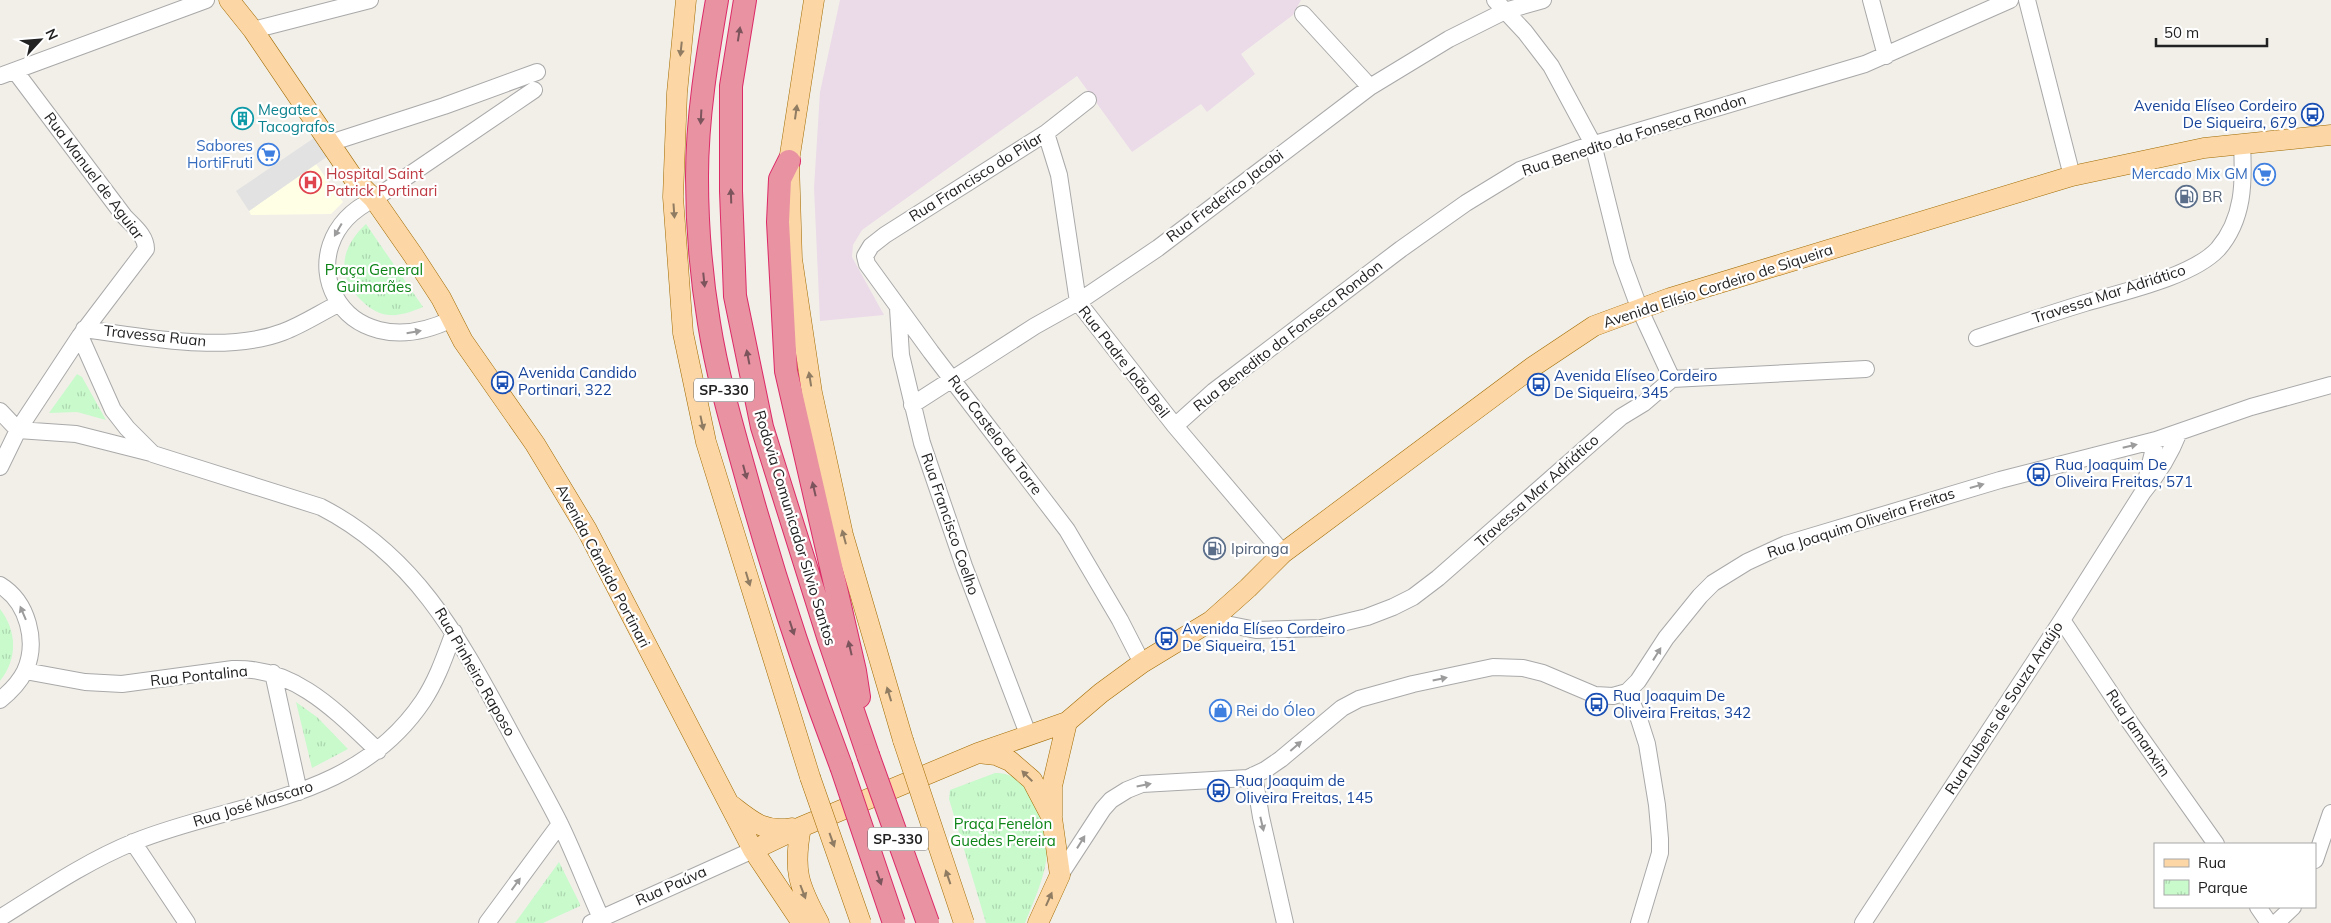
<svg xmlns="http://www.w3.org/2000/svg" width="2331" height="923" viewBox="0 0 2331 923" font-family="Mulish,sans-serif">
  <defs>
    <pattern id="park-tufts" width="24" height="20" patternUnits="userSpaceOnUse" patternTransform="scale(1.25)"><rect width="24" height="20" fill="#c8facc"/><path d="M3 7l-1-3M5 7V3M7 7l1-3M15 17l-1-3M17 17v-4M19 17l1-3" fill="none" stroke="#acd6af"/></pattern>
  </defs>
  <rect width="100%" height="100%" fill="#f2efe9"/>
  <path fill="#ebdbe8" d="M840,0H1301L1293,15L1241,54L1255,74L1207,112L1201,104L1132,152L1077,76L862,230L853,245L852,257L884,315L820,321L814,188L820,92Z"/>
  <path fill="#ffffe5" d="M316,164L343,202L331,214L251,215L249,211Z"/>
  <path fill="url(#park-tufts)" d="M366,224L423,307C413,311 401,316 389,315C378,314 369,308 362,301C335,276 341,247 366,224Z
    M77,374L82,377L106,420L77,412L49,413Z
    M0,609C17,631 18,658 0,681Z
    M296,702L317,717L348,749L312,768Z
    M995,773C1014,773 1022,782 1030,797C1034,805 1040,813 1043,821C1056,855 1037,893 1025,923H986L949,799L950,790Z
    M559,862L580,904V906L543,923H515Z"/>
  <path fill="#e2e2e2" d="M314,138L328,156L249,211L236,191Z"/>
  <g fill="none" stroke-linecap="round" stroke-linejoin="round">
    <defs>
      <path id="minor" d="M1495,0L1525,32L1551,66L1593,144L1622,261L1640,310L1672,379
        M1871,0L1886,56
        M2027,0L2072,176
        M1303,14L1370,87
        M253,30L370,0
        M0,76L206,0
        M1088,100L1046,133L885,235L871,246L865,256L867,264L931,352L1067,530L1120,620L1142,663
        M1046,133L1059,175L1078,302L1175,426L1283,553
        M330,143L444,106L537,72
        M898,308L901,355L922,443L964,566L1028,734
        M452,319C339,374 280,245 374,199L534,90
        M84,329C144,337 226,354 283,332C302,325 320,313 338,304
        M80,336L113,410L127,428L153,454L321,507C416,556 459,638 508,728C525,760 544,792 560,824C575,855 587,887 601,918
        M1977,338C2013,326 2049,314 2085,303C2122,292 2192,277 2218,249C2244,219 2244,182 2242,145
        M912,405L1035,326L1078,302L1158,248L1370,87L1449,39L1505,11L1543,0
        M0,411L18,430
        M1175,426L1214,391L1401,249L1466,203L1520,170L1578,149L1865,64L2010,0
        M18,430L76,434L151,453
        M0,467L18,430L80,336L146,249C146,235 133,226 124,216L15,71
        M2144,489L2156,440
        M0,585C28,602 38,642 25,671C19,683 10,692 0,700
        M2062,620L2129,721L2216,844
        M1211,621L1256,630L1321,628L1367,617L1393,607L1413,597L1438,578L1621,417L1644,403L1672,379L1866,369
        M25,671L85,682L122,684L233,669C295,667 336,711 378,751
        M273,673L299,792
        M1627,692L1639,719L1647,744L1657,805L1660,839V853L1639,923
        M1254,775L1261,817L1285,923
        M133,842L187,923
        M2315,860L2331,813
        M1060,875L1103,809L1111,800L1127,790L1142,784L1248,778L1265,770L1281,759L1342,708L1359,699L1413,684L1493,667L1523,668L1543,673L1595,695L1613,696L1627,692L1638,681L1666,638L1700,596L1713,583L1747,562L1786,544L2000,480L2156,440L2251,407L2331,385
        M2258,907L2269,923
        M0,918C43,891 87,861 134,842C238,800 354,803 423,701C437,680 445,656 454,632
        M487,923L560,824
        M591,923L753,850
        M1863,923L2062,620L2143,492C2159,473 2170,455 2179,432
        M2276,923L2293,907"/>
      <path id="major" d="M229,0L253,30L354,179L374,199L413,255L441,298L463,341L535,444L587,530L753,850L802,923
        M686,0L677,93L673,197L683,333L706,442L810,777
        M814,0L789,161L792,259L812,393L843,535L903,740
        M978,753L996,755L1010,761L1032,780L1052,818L1060,875L1038,923
        M731,805C752,821 764,833 792,828
        M1052,816V786L1067,722
        M801,827C793,870 798,885 819,923
        M753,850L801,827L978,753L1067,722L1101,693L1142,663L1211,621L1248,588L1283,553L1534,366L1594,326L1670,298L2072,176L2204,148L2331,135"/>
      <path id="highway" d="M717,0C707,58 697,117 697,177C697,225 701,275 709,323C717,374 732,426 746,476C773,574 805,671 841,766
        M745,0L731,86V191L735,296L762,427L829,640L868,755
        M789,161L780,179L778,222L786,371L855,671L859,697"/>
    </defs>
    <use href="#minor" stroke="#a9a9a9" stroke-width="18"/>
    <use href="#major" stroke="#a06b00" stroke-width="21"/>
    <use href="#highway" stroke="#dc2a67" stroke-width="24"/>
    <use href="#minor" stroke="#fff" stroke-width="16"/>
    <use href="#major" stroke="#fcd6a4" stroke-width="20"/>
    <use href="#highway" stroke="#e892a2" stroke-width="22"/>
    <defs>
      <path id="major-bridge" d="M903,740L964,923
        M810,777L861,923"/>
      <path id="highway-bridge" d="M868,755L928,923
        M841,766L894,923"/>
    </defs>
    <use href="#major-bridge" stroke="#a06b00" stroke-width="21" stroke-linecap="butt"/>
    <use href="#highway-bridge" stroke="#dc2a67" stroke-width="24" stroke-linecap="butt"/>
    <use href="#major-bridge" stroke="#fcd6a4" stroke-width="20"/>
    <use href="#highway-bridge" stroke="#e892a2" stroke-width="22"/>
  </g>
  <defs><path id="oneway-solid" d="M-6-.8H1V-3.2L6.5 0L1 3.2V.8H-6Z" transform="scale(1.25)"/></defs>
  <g fill="#7b545c">
    <use href="#oneway-solid" transform="translate(739 34) rotate(-81)"/>
    <use href="#oneway-solid" transform="translate(701 117) rotate(93)"/>
    <use href="#oneway-solid" transform="translate(731 196) rotate(-92)"/>
    <use href="#oneway-solid" transform="translate(704 280) rotate(84)"/>
    <use href="#oneway-solid" transform="translate(748 357) rotate(-101)"/>
    <use href="#oneway-solid" transform="translate(745 472) rotate(75)"/>
    <use href="#oneway-solid" transform="translate(814 489) rotate(-103)"/>
    <use href="#oneway-solid" transform="translate(792 628) rotate(72)"/>
    <use href="#oneway-solid" transform="translate(850 648) rotate(-103)"/>
    <use href="#oneway-solid" transform="translate(879 878) rotate(71)"/>
  </g>
  <g fill="#8f7c63">
    <use href="#oneway-solid" transform="translate(681 49) rotate(96)"/>
    <use href="#oneway-solid" transform="translate(796 112) rotate(-82)"/>
    <use href="#oneway-solid" transform="translate(674 211) rotate(86)"/>
    <use href="#oneway-solid" transform="translate(810 379) rotate(-99)"/>
    <use href="#oneway-solid" transform="translate(702 423) rotate(78)"/>
    <use href="#oneway-solid" transform="translate(844 537) rotate(-105)"/>
    <use href="#oneway-solid" transform="translate(748 579) rotate(73)"/>
    <use href="#oneway-solid" transform="translate(889 694) rotate(-107)"/>
    <use href="#oneway-solid" transform="translate(1027 776) rotate(-135)"/>
    <use href="#oneway-solid" transform="translate(832 840) rotate(70)"/>
    <use href="#oneway-solid" transform="translate(948 877) rotate(-109)"/>
    <use href="#oneway-solid" transform="translate(803 892) rotate(69)"/>
    <use href="#oneway-solid" transform="translate(1049 899) rotate(-66)"/>
  </g>
  <g fill="#9c9c9c">
    <use href="#oneway-solid" transform="translate(338 230) rotate(120)"/>
    <use href="#oneway-solid" transform="translate(414 332) rotate(-10)"/>
    <use href="#oneway-solid" transform="translate(2130 446) rotate(-13)"/>
    <use href="#oneway-solid" transform="translate(1977 486) rotate(-16)"/>
    <use href="#oneway-solid" transform="translate(23 613) rotate(-113)"/>
    <use href="#oneway-solid" transform="translate(1657 654) rotate(-58)"/>
    <use href="#oneway-solid" transform="translate(1440 679) rotate(-12)"/>
    <use href="#oneway-solid" transform="translate(1296 746) rotate(-41)"/>
    <use href="#oneway-solid" transform="translate(1144 785) rotate(-11)"/>
    <use href="#oneway-solid" transform="translate(1262 824) rotate(77)"/>
    <use href="#oneway-solid" transform="translate(1081 842) rotate(-58)"/>
    <use href="#oneway-solid" transform="translate(516 884) rotate(-54)"/>
  </g>
  <defs>
    <symbol id="bus-ring" viewBox="-11 -11 22 22"><circle r="9.5" fill="#fff" stroke="#1a4fb4" stroke-width="1.5"/><path d="M-5-6H5V4H4V6H2V4H-2V6H-4V4H-5ZM-3.5-4V0h7V-4ZM-3.5 1.2v1.5H-2V1.2ZM2 1.2v1.5H3.5V1.2Z" fill="#1a4fb4"/></symbol>
    <symbol id="building-ring" viewBox="-11 -11 22 22"><circle r="9.5" fill="#fff" stroke="#0f9aa8" stroke-width="1.5"/><path d="M-4-6H4V6H1V3H-1V6H-4ZM-2.5-4.3h1.7v1.8h-1.7ZM.8-4.3h1.7v1.8H.8ZM-2.5-1h1.7V.8h-1.7ZM.8-1h1.7V.8H.8Z" fill="#0f9aa8"/></symbol>
    <symbol id="supermarket-ring" viewBox="-11 -11 22 22"><circle r="9.5" fill="#fff" stroke="#3f7fe0" stroke-width="1.5"/><path d="M-6-5.5h2.5l.6 2H6L4.5 2H-2.5L-4.4-4H-6ZM-1.5 3.2a1.3 1.3 0 1 0 .1 0ZM3 3.2a1.3 1.3 0 1 0 .1 0Z" fill="#3f7fe0"/></symbol>
    <symbol id="hospital-ring" viewBox="-11 -11 22 22"><circle r="9.5" fill="#fff" stroke="#e0444e" stroke-width="1.5"/><path d="M-5-5h3v3.5h4V-5h3V5h-3V1.5h-4V5h-3Z" fill="#e0444e"/></symbol>
    <symbol id="fuel-ring" viewBox="-11 -11 22 22"><circle r="9.5" fill="#fff" stroke="#5c6f8a" stroke-width="1.5"/><path d="M-5.5-6h7V0h2V4h1.3V-2.5L3-4.5l.8-.8L6-3V5H2.5V1h-1V6h-7ZM-4.2-4.7v3.2H.2V-4.7Z" fill="#5c6f8a"/></symbol>
    <symbol id="shop-ring" viewBox="-11 -11 22 22"><circle r="9.5" fill="#fff" stroke="#3f7fe0" stroke-width="1.5"/><path d="M-5-2.5h2.3a2.7 3.5 0 0 1 5.4 0H5L5.5 6h-11ZM-1.5-2.5h3a1.5 2.3 0 0 0-3 0Z" fill="#3f7fe0"/></symbol>
  </defs>
  <g fill-rule="evenodd">
    <use href="#bus-ring" x="2300" y="102" width="25" height="25"/>
    <use href="#building-ring" x="230" y="106" width="25" height="25"/>
    <use href="#supermarket-ring" x="256" y="142" width="25" height="25"/>
    <use href="#supermarket-ring" x="2252" y="162" width="25" height="25"/>
    <use href="#hospital-ring" x="298" y="170" width="25" height="25"/>
    <use href="#fuel-ring" x="2174" y="184" width="25" height="25"/>
    <use href="#bus-ring" x="490" y="370" width="25" height="25"/>
    <use href="#bus-ring" x="1526" y="372" width="25" height="25"/>
    <use href="#bus-ring" x="2026" y="462" width="25" height="25"/>
    <use href="#fuel-ring" x="1202" y="536" width="25" height="25"/>
    <use href="#bus-ring" x="1154" y="626" width="25" height="25"/>
    <use href="#bus-ring" x="1584" y="692" width="25" height="25"/>
    <use href="#shop-ring" x="1208" y="698" width="25" height="25"/>
    <use href="#bus-ring" x="1206" y="778" width="25" height="25"/>
  </g>
  <g text-anchor="middle" stroke-width="4.5" stroke-linejoin="round" paint-order="stroke">
    <g fill="#fff" stroke="#646464" stroke-width="1">
      <rect x="694" y="378.5" width="60" height="23" rx="4"/>
      <rect x="868" y="827.5" width="60" height="23" rx="4"/>
    </g>
    <g font-size="14" font-weight="bold" fill="#222">
      <text x="724" y="395">SP-330</text>
      <text x="898" y="844">SP-330</text>
    </g>
    <g font-size="15" fill="#164399" stroke="#fff" text-anchor="start">
      <text x="2297" y="111" text-anchor="end">Avenida Elíseo Cordeiro<tspan x="2297" dy="17">De Siqueira, 679</tspan></text>
      <text x="518" y="378">Avenida Candido<tspan x="518" dy="17">Portinari, 322</tspan></text>
      <text x="1554" y="381">Avenida Elíseo Cordeiro<tspan x="1554" dy="17">De Siqueira, 345</tspan></text>
      <text x="2055" y="470">Rua Joaquim De<tspan x="2055" dy="17">Oliveira Freitas, 571</tspan></text>
      <text x="1182" y="634">Avenida Elíseo Cordeiro<tspan x="1182" dy="17">De Siqueira, 151</tspan></text>
      <text x="1613" y="701">Rua Joaquim De<tspan x="1613" dy="17">Oliveira Freitas, 342</tspan></text>
      <text x="1235" y="786">Rua Joaquim de<tspan x="1235" dy="17">Oliveira Freitas, 145</tspan></text>
    </g>
    <g font-size="15" fill="#0d838f" stroke="#fff" text-anchor="start">
      <text x="258" y="115">Megatec<tspan x="258" dy="17">Tacografos</tspan></text>
    </g>
    <g font-size="15" fill="#222" stroke="#fff">
      <text transform="translate(1634 135) rotate(-18)" y="5">Rua Benedito da Fonseca Rondon</text>
      <text transform="translate(94 176) rotate(53)" y="5">Rua Manuel de Aguiar</text>
      <text transform="translate(976 177) rotate(-32)" y="5">Rua Francisco do Pilar</text>
      <text transform="translate(1225 196) rotate(-37)" y="5">Rua Frederico Jacobi</text>
      <text transform="translate(1718 286) rotate(-18)" y="5">Avenida Elísio Cordeiro de Siqueira</text>
      <text transform="translate(2109 294) rotate(-18)" y="5">Travessa Mar Adriático</text>
      <text transform="translate(155 336) rotate(6)" y="5">Travessa Ruan</text>
      <text transform="translate(1288 336) rotate(-38)" y="5">Rua Benedito da Fonseca Rondon</text>
      <text transform="translate(1124 362) rotate(52)" y="5">Rua Padre João Beil</text>
      <text transform="translate(995 435) rotate(53)" y="5">Rua Castelo da Torre</text>
      <text transform="translate(1537 491) rotate(-42)" y="5">Travessa Mar Adriático</text>
      <text transform="translate(1861 523) rotate(-18)" y="5">Rua Joaquim Oliveira Freitas</text>
      <text transform="translate(950 524) rotate(71)" y="5">Rua Francisco Coelho</text>
      <text transform="translate(795 528) rotate(73)" y="5">Rodovia Comunicador Silvio Santos</text>
      <text transform="translate(603 566) rotate(62)" y="5">Avenida Cândido Portinari</text>
      <text transform="translate(475 672) rotate(60)" y="5">Rua Pinheiro Raposo</text>
      <text transform="translate(199 676) rotate(-6)" y="5">Rua Pontalina</text>
      <text transform="translate(2004 708) rotate(-57)" y="5">Rua Rubens de Souza Araújo</text>
      <text transform="translate(2138 733) rotate(56)" y="5">Rua Jamanxim</text>
      <text transform="translate(253 804) rotate(-17)" y="5">Rua José Mascaro</text>
      <text transform="translate(671 886) rotate(-24)" y="5">Rua Paúva</text>
    </g>
    <g font-size="15" fill="#366cbe" stroke="#fff" text-anchor="end">
      <text x="253" y="151">Sabores<tspan x="253" dy="17">HortiFruti</tspan></text>
      <text x="2248" y="179">Mercado Mix GM</text>
      <text x="1236" y="716" text-anchor="start">Rei do Óleo</text>
    </g>
    <g font-size="15" fill="#be3a42" stroke="#fff" text-anchor="start">
      <text x="326" y="179">Hospital Saint<tspan x="326" dy="17">Patrick Portinari</tspan></text>
    </g>
    <g font-size="15" fill="#4e5e75" stroke="#fff" text-anchor="start">
      <text x="2202" y="202">BR</text>
      <text x="1231" y="554">Ipiranga</text>
    </g>
    <g font-size="15" fill="#0c8416" stroke="#fff">
      <text x="374" y="275">Praça General<tspan x="374" dy="17">Guimarães</tspan></text>
      <text x="1003" y="829">Praça Fenelon<tspan x="1003" dy="17">Guedes Pereira</tspan></text>
    </g>
  </g>
  <rect x="2154" y="843" width="162" height="65" fill="#ffffff" stroke="#a7a7a7"/>
  <rect x="2164" y="859" width="25" height="8" fill="#fcd6a4" stroke="#a7a7a7"/>
  <text x="2198" y="868" font-size="15" fill="#222222">Rua</text>
  <rect x="2164" y="880" width="25" height="15" fill="url(#park-tufts)" stroke="#a7a7a7"/>
  <text x="2198" y="893" font-size="15" fill="#222222">Parque</text>
  <g transform="translate(40 40) rotate(64)" stroke="#ffffff" stroke-width="4" paint-order="stroke">
  <path d="M0-4L9 19L0 12L-9 19Z" fill="#222222"/>
  <text y="-8" font-size="14" font-weight="bold" text-anchor="middle" fill="#222222">N</text>
  </g>
  <path d="M2156 38v8h111v-8" fill="none" stroke="#222222" stroke-width="2.5"/>
  <text x="2164" y="38" font-size="15" fill="#222222" stroke="#ffffff" stroke-width="4" paint-order="stroke">50 m</text>
</svg>
